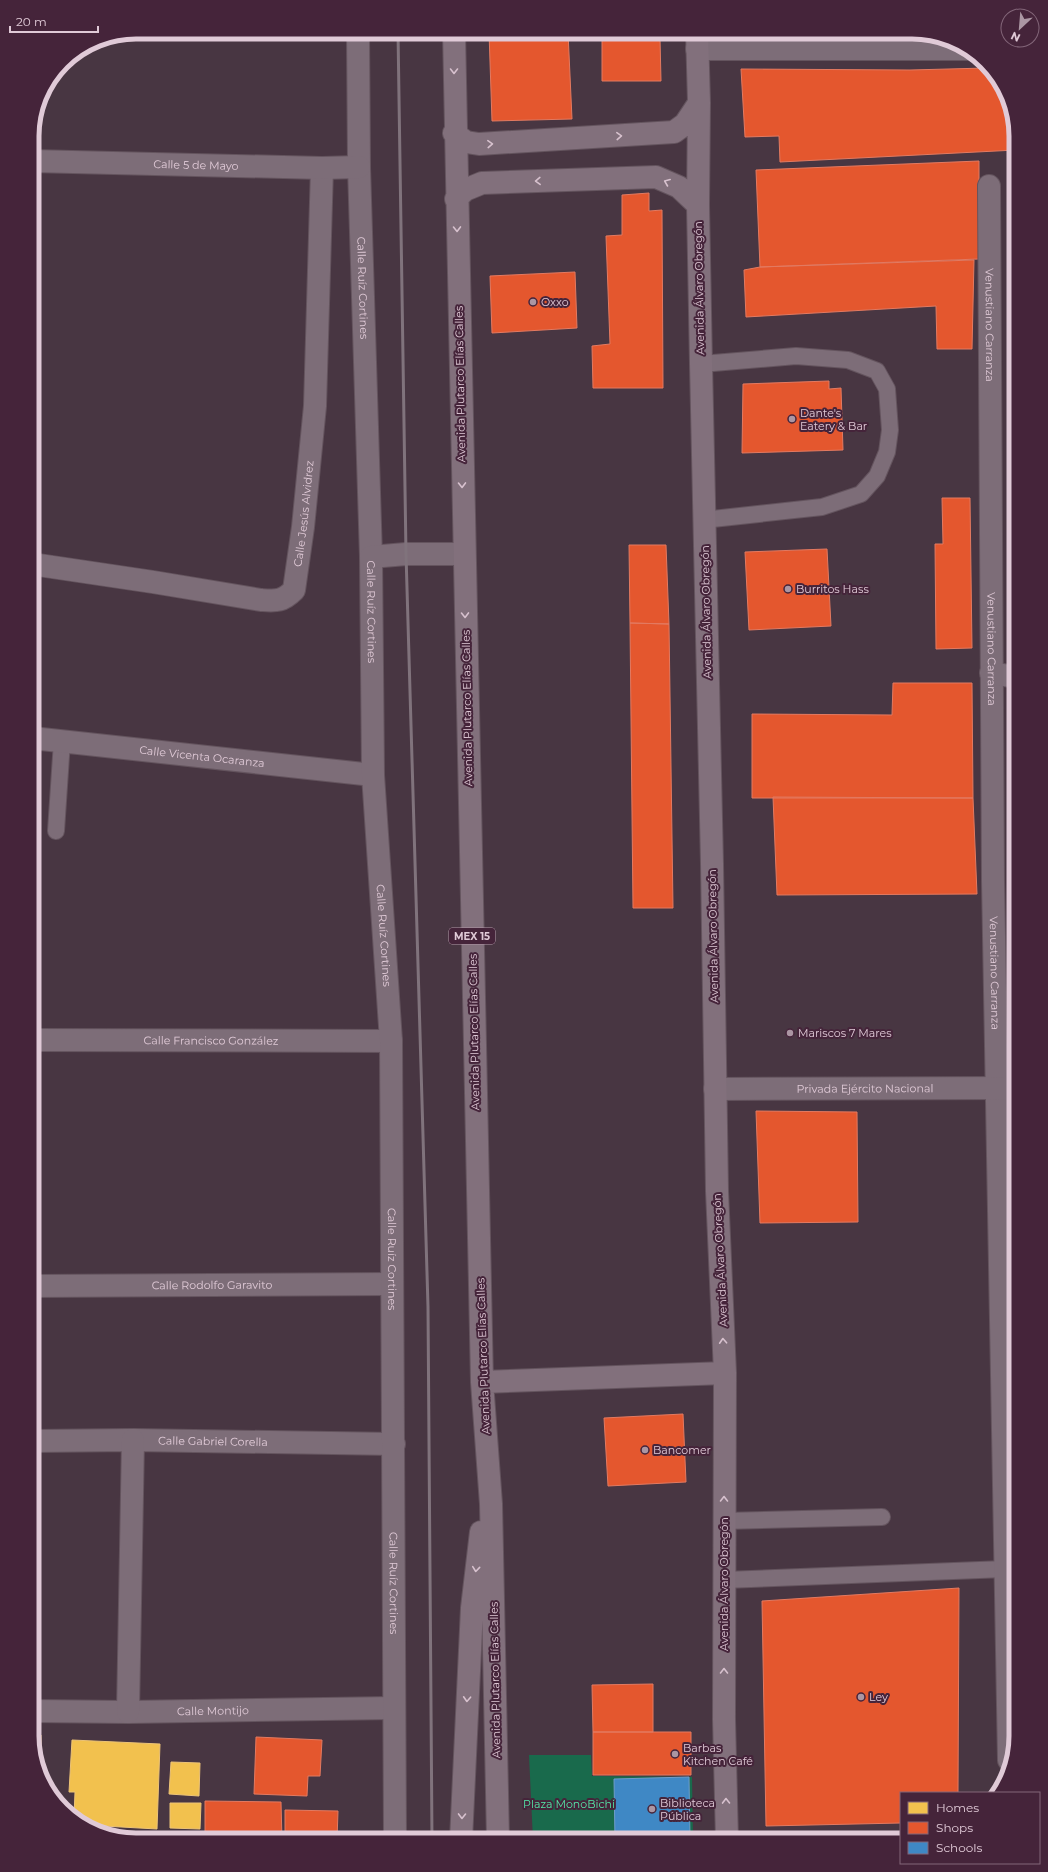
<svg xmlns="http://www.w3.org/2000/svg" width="1048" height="1872" viewBox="0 0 1048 1872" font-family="Montserrat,sans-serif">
  <rect width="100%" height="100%" fill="#483642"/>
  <path fill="#196a4c" d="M529,1755H591L592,1776L692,1777L693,1840H533Z"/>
  <path fill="#f2c14e" stroke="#edc477" d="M32,1735H41V1775L32,1736Z
    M72,1740L160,1744L157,1829L86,1825L78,1823L74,1817L75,1792H69Z
    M171,1762L200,1763L199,1796L169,1794Z
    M170,1803H201L200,1829L170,1828Z"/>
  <path fill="#e4572e" stroke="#e37a61" d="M489,32H568L572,119L492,121Z
    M602,32H637V36L660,39L661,81H602Z
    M986,68L1005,90L1016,136V150L780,162L779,136L745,137L741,69L910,70Z
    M979,161V259L760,267L756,170Z
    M649,193V211L662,210L663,388H593L592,346L610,344L606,236L622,235V195Z
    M974,260L972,349H937L936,306L746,317L744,270L760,267Z
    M575,272L577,328L492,333L490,276Z
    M829,381V389L841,388L843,450L742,453L743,384Z
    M942,498H970L972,648L936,649L935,544H943Z
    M629,545H666L669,624L630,623Z
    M827,549L831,626L749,630L745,552Z
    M630,623L669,624L673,908H633Z
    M893,683H972L973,798H752V714L892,715Z
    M773,797L973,798L977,894L777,895Z
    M756,1111L857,1112L858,1222L760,1223Z
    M683,1414L686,1482L608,1486L604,1418Z
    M959,1588L958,1793H901V1823L766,1826L762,1601Z
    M653,1684V1732H593L592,1685Z
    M593,1732H691V1775H593Z
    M256,1737L322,1740L320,1776H308L307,1796L254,1794Z
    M205,1801L281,1802L282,1840H205Z
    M285,1810L338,1811L337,1840H285Z"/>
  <path fill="#3f88c5" stroke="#6f9cca" d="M689,1777L690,1840H615L614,1779Z"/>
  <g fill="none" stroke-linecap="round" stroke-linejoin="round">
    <defs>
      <path id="service" d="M701,364L796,356L848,360L877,371L887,389L890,430L887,452L877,476L861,494L822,507L703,520
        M56,831L62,741
        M724,1521L882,1517
        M724,1580L1005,1569"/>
      <g id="minor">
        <path d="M697,49H967"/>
        <path id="s1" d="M989,186L993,881L1009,1760"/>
        <path id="s2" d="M32,564L153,582L261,600C276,601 282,602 294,590L303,527L315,406L322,168"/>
        <path d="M991,673L1016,677"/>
        <path id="s3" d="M32,738L373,775"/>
        <path id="s4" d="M32,1040L391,1041"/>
        <path id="s5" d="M715,1089L1016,1088"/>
        <path id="s6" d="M32,1286L392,1284"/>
        <path id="s7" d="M32,1441L133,1440L394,1444"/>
        <path id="s8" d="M32,1711L128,1712L394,1708"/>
        <path d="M128,1712L133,1440"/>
      </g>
      <g id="tertiary">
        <path id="s9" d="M358,32L359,167L371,557L373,775L391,1041L395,1840"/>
        <path id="s10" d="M32,161L322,168L359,167"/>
        <path d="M371,557L406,554H464"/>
      </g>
      <path id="trunk" d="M454,32L482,1382L491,1504L498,1840
        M697,32L699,103L698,205L701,364L712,864L717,1191L725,1373L724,1719L727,1840
        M454,133L466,142L479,144L674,132L685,124L699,103
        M456,199L465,190L482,183L656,177L679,187L698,205
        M482,1382L725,1373
        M461,1840L472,1608L481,1532"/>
    </defs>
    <use href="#service" stroke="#64545e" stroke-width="18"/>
    <use href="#minor" stroke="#64545e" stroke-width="24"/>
    <use href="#tertiary" stroke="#64545e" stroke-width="24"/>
    <use href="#trunk" stroke="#64545e" stroke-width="24"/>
    <use href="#service" stroke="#7d6d78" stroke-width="16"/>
    <use href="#minor" stroke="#7d6d78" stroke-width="22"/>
    <use href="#tertiary" stroke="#7d6d78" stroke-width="22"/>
    <use href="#trunk" stroke="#82707c" stroke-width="22"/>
    <path stroke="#80737c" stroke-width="3" d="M398,32L406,554L428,1307L432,1840"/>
  </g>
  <defs><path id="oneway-chevron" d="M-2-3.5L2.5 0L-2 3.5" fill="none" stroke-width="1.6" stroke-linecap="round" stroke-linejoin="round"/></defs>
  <g stroke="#d7c1ce">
    <use href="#oneway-chevron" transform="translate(454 71) rotate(90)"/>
    <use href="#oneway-chevron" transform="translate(619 136) rotate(-3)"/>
    <use href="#oneway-chevron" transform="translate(490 144) rotate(-3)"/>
    <use href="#oneway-chevron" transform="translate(538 181) rotate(178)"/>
    <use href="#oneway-chevron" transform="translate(667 182) rotate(-158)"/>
    <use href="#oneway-chevron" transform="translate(457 229) rotate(89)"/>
    <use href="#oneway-chevron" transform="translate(462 485) rotate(89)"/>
    <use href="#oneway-chevron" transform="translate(465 615) rotate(89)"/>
    <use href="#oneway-chevron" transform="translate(723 1341) rotate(-93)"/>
    <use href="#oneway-chevron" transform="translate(724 1499) rotate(-90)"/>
    <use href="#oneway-chevron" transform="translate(476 1569) rotate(96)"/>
    <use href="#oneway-chevron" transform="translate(724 1671) rotate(-90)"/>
    <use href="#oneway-chevron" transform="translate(467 1699) rotate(93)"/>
    <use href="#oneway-chevron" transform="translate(726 1801) rotate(-91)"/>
    <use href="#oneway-chevron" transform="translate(462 1816) rotate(91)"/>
  </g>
  <g fill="#ab96a3" stroke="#45243a" stroke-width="1.5">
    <circle cx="533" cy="302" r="4"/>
    <circle cx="792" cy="419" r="4"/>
    <circle cx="788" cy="589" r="4"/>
    <circle cx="790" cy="1033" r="4"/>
    <circle cx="645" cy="1450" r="4"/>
    <circle cx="861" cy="1697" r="4"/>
    <circle cx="675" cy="1754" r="4"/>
    <circle cx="652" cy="1809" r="4"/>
  </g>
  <g text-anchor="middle" stroke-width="4" stroke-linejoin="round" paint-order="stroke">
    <rect fill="#45243a" stroke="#b298a8" stroke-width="1" x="449" y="928" width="46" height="16" rx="3"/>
    <g font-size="10" font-weight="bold" fill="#e0cad7">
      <text x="472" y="940">MEX 15</text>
    </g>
    <g font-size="11" fill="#e0cad7" stroke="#45243a">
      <text dy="4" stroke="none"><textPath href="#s10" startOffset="164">Calle 5 de Mayo</textPath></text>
      <text dy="4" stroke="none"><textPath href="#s9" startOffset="256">Calle Ruíz Cortines</textPath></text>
      <text transform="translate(699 288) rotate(-91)" y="4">Avenida Álvaro Obregón</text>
      <text dy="4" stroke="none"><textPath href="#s1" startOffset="139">Venustiano Carranza</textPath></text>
      <text transform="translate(460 384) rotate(-91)" y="4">Avenida Plutarco Elías Calles</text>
      <text dy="4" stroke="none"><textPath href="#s2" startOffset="345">Calle Jesús Alvidrez</textPath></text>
      <text dy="4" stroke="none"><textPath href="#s9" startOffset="580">Calle Ruíz Cortines</textPath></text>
      <text transform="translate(706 612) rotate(-91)" y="4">Avenida Álvaro Obregón</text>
      <text dy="4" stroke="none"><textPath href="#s1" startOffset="463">Venustiano Carranza</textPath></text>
      <text transform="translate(467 708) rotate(-91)" y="4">Avenida Plutarco Elías Calles</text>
      <text dy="4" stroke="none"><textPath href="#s3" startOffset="171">Calle Vicenta Ocaranza</textPath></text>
      <text dy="4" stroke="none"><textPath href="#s9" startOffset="904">Calle Ruíz Cortines</textPath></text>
      <text transform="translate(713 936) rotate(-91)" y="4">Avenida Álvaro Obregón</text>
      <text dy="4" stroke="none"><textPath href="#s1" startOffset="787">Venustiano Carranza</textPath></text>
      <text transform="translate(474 1032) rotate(-91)" y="4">Avenida Plutarco Elías Calles</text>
      <text dy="4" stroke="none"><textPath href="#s4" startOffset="179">Calle Francisco González</textPath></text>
      <text dy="4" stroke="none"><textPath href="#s5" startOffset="150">Privada Ejército Nacional</textPath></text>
      <text dy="4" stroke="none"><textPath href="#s9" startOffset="1228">Calle Ruíz Cortines</textPath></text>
      <text transform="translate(720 1260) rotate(-93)" y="4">Avenida Álvaro Obregón</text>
      <text dy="4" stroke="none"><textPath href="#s6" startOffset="180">Calle Rodolfo Garavito</textPath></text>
      <text transform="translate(483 1356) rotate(-92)" y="4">Avenida Plutarco Elías Calles</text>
      <text dy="4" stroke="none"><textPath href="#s7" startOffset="181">Calle Gabriel Corella</textPath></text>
      <text dy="4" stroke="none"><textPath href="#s9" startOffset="1552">Calle Ruíz Cortines</textPath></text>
      <text transform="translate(724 1584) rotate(-90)" y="4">Avenida Álvaro Obregón</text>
      <text transform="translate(495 1680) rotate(-91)" y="4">Avenida Plutarco Elías Calles</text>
      <text dy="4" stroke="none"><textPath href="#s8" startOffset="181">Calle Montijo</textPath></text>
    </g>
    <g font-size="11" fill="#e0cad7" stroke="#45243a" text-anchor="start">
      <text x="541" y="306">Oxxo</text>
      <text x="800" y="417">Dante's<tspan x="800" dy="13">Eatery &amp; Bar</tspan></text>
      <text x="796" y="593">Burritos Hass</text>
      <text x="798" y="1037">Mariscos 7 Mares</text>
      <text x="653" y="1454">Bancomer</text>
      <text x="869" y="1701">Ley</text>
      <text x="683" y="1752">Barbas<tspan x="683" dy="13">Kitchen Café</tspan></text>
      <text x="660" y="1807">Biblioteca<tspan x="660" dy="13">Pública</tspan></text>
    </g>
    <g font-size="11" fill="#54eaa9" stroke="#45243a">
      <text x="569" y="1808">Plaza MonoBichi</text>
    </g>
  </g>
  <path d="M0 0H1048V1872H0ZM136 39H912A97 97 0 0 1 1009 136V1736A97 97 0 0 1 912 1833H136A97 97 0 0 1 39 1736V136A97 97 0 0 1 136 39Z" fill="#45243a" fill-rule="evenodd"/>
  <path fill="none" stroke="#e0cad7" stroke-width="5" d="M136 39H912A97 97 0 0 1 1009 136V1736A97 97 0 0 1 912 1833H136A97 97 0 0 1 39 1736V136A97 97 0 0 1 136 39Z"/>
  <rect x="900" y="1792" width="140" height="72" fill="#45243a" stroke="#836679"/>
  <rect x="908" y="1802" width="20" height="12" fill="#f2c14e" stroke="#836679"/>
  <text x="936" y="1812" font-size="12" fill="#e0cad7">Homes</text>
  <rect x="908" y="1822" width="20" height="12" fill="#e4572e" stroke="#836679"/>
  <text x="936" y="1832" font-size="12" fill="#e0cad7">Shops</text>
  <rect x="908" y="1842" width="20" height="12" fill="#3f88c5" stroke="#836679"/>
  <text x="936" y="1852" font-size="12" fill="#e0cad7">Schools</text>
  <g transform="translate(1020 28) rotate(206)"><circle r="19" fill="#45243a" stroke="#836679"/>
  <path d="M0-3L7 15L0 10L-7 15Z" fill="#ab96a3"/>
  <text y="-6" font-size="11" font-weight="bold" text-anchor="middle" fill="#e0cad7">N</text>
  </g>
  <path d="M10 26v6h88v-6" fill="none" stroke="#e0cad7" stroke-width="2"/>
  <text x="16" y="26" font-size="12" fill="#e0cad7" stroke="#45243a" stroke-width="3" paint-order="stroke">20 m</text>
</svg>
